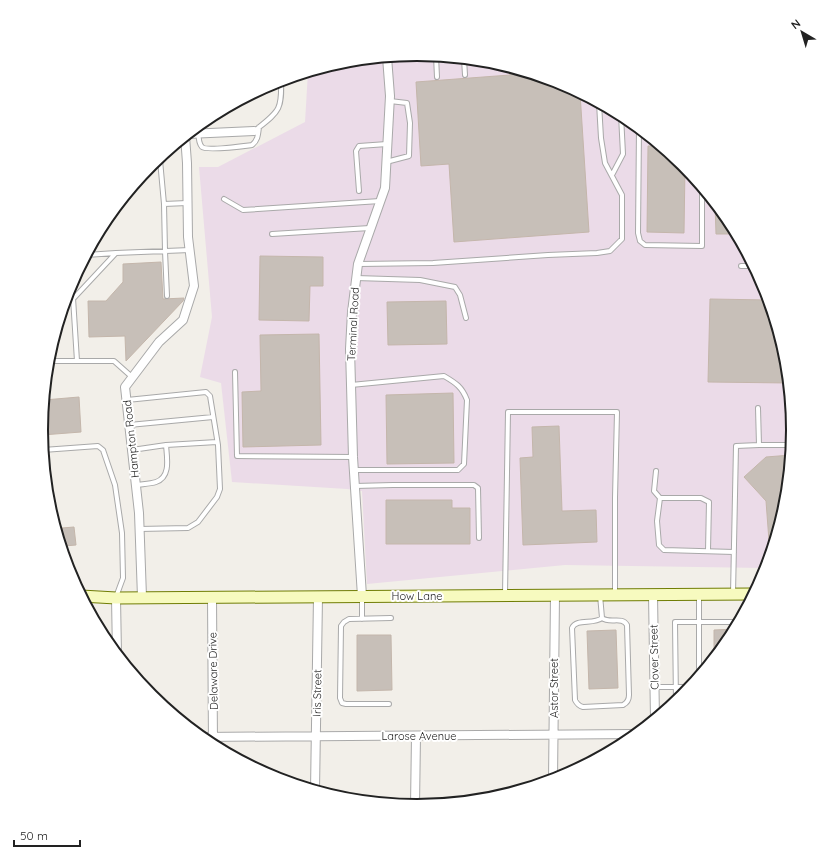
<svg xmlns="http://www.w3.org/2000/svg" width="834" height="860" viewBox="0 0 834 860" font-family="Quicksand,sans-serif">
  <rect width="100%" height="100%" fill="#f2efe9"/>
  <path fill="#ebdbe8" d="M417,54L491,61L561,83L626,117L683,164L730,221L764,286L786,357L793,430L786,504L766,568L565,565L367,584L362,491L347,489L232,482L221,383L200,377L212,317L199,167H218L305,122L308,72L344,61Z"/>
  <path fill="#c7bfb8" stroke="#c4b6ab" d="M509,67L561,83L580,93L589,232L454,242L449,164L421,166L416,82L510,75Z
    M648,146H661L685,166L684,233L647,232Z
    M715,204L730,221L736,234H716Z
    M260,256L323,257V286H310L309,321L259,320Z
    M161,262L163,299L184,298L183,301L126,361L125,336L89,337L88,301H106L123,282V264Z
    M710,299L769,300L786,357L788,383L708,382Z
    M446,301L447,344L388,345L387,302Z
    M319,334L321,445L243,447L242,392L261,391L260,335Z
    M453,393L454,463L387,464L386,395Z
    M79,397L81,432L42,435L41,430L44,400Z
    M559,426L562,511L596,510L597,542L523,545L520,458L533,457L532,427Z
    M791,455L786,504L770,554L766,501L744,477L766,457Z
    M386,500H452V508H470V544H386Z
    M74,527L76,545L64,546L62,528Z
    M735,629L730,639L714,657V630Z
    M616,630L618,688L589,689L587,631Z
    M357,635H391L392,690L357,691Z"/>
  <g fill="none" stroke-linecap="round" stroke-linejoin="round">
    <defs>
      <path id="service" d="M436,56L437,77
        M464,59L465,75
        M198,126C199,132 197,142 202,147C206,151 244,146 252,145C258,140 258,135 259,127
        M258,128C280,111 282,108 281,80
        M639,128L638,233L640,241L645,245L702,246V187
        M155,161L160,160L164,204L187,203
        M386,162L409,156L410,123L407,103L390,101
        M612,175L623,154L621,115
        M359,191L356,151L359,146L387,144
        M224,199L243,210L380,201
        M164,204L165,251L167,296
        M272,234L370,228
        M86,255L116,253
        M359,264L433,263L548,255L597,253L610,251L622,239V195L605,163L601,138L599,103
        M741,266H754
        M356,278L420,280L455,287L460,295L466,318
        M72,282L77,361
        M73,299L116,253L190,250
        M48,361H114L132,377
        M235,372L237,456L353,457
        M351,385L444,376C456,383 462,387 467,400L464,464L458,470H354
        M127,400L206,392L210,396L218,445L220,489L217,497L198,522L188,528L139,529
        M129,425L213,417
        M166,445L217,442
        M759,445H791
        M43,450L98,446L103,450L115,485L122,533L123,578L116,597
        M132,450L166,445C167,458 171,477 156,482C150,484 142,484 136,485
        M656,471L654,491L660,498
        M355,486L393,485H474L478,488L479,538
        M708,551L709,502L701,498H660L657,521L659,545L664,550L734,552
        M733,594L736,446L759,445L758,408
        M505,595L508,412H617L615,498V595
        M600,595L602,618
        M699,596V676
        M362,598V619
        M602,618C610,624 622,616 627,625L629,695C629,700 627,703 623,705L583,707C579,706 577,704 575,700L572,628C577,618 593,625 602,618Z
        M655,687H690
        M676,702L675,622H738
        M389,704H346L342,703L340,698L341,626L344,622L349,619L391,618"/>
      <path id="minor" d="M188,134L254,131
        M653,595L655,719
        M362,596L353,457L350,349L352,312L358,264L385,188L390,96L387,57
        M142,597L139,513L125,387L159,342L183,320L194,286L188,237L187,163L185,136
        M212,597L213,745
        M116,598L117,654
        M201,737L636,734
        M553,780L555,595
        M315,790L318,597
        M415,806L416,736"/>
      <path id="secondary" d="M81,596L116,598L753,594"/>
    </defs>
    <use href="#service" stroke="#a9a9a9" stroke-width="6"/>
    <use href="#minor" stroke="#a9a9a9" stroke-width="10"/>
    <use href="#secondary" stroke="#707d05" stroke-width="13"/>
    <use href="#service" stroke="#fff" stroke-width="4"/>
    <use href="#minor" stroke="#fff" stroke-width="8"/>
    <use href="#secondary" stroke="#f7fabf" stroke-width="11"/>
  </g>
  <g text-anchor="middle" stroke-width="4" stroke-linejoin="round" paint-order="stroke">
    <g font-size="11" fill="#222" stroke="#fff">
      <text transform="translate(353 324) rotate(-87)" y="4">Terminal Road</text>
      <text transform="translate(131 439) rotate(-96)" y="4">Hampton Road</text>
      <text x="417" y="600">How Lane</text>
      <text transform="translate(654 657) rotate(-91)" y="4">Clover Street</text>
      <text transform="translate(213 671) rotate(-91)" y="4">Delaware Drive</text>
      <text transform="translate(554 688) rotate(-90)" y="4">Astor Street</text>
      <text transform="translate(317 693) rotate(-89)" y="4">Iris Street</text>
      <text x="419" y="740">Larose Avenue</text>
    </g>
  </g>
  <path d="M0 0H834V860H0ZM48 430a369 369 0 1 1 738 0a369 369 0 1 1-738 0Z" fill="#fff" fill-rule="evenodd"/>
  <path fill="none" stroke="#222" stroke-width="2" d="M48 430a369 369 0 1 1 738 0a369 369 0 1 1-738 0Z"/>
  <g transform="translate(802 32) rotate(322)" stroke="#ffffff" stroke-width="3" paint-order="stroke">
  <path d="M0-3L7 15L0 10L-7 15Z" fill="#222222"/>
  <text y="-6" font-size="11" font-weight="bold" text-anchor="middle" fill="#222222">N</text>
  </g>
  <path d="M14 840v6h66v-6" fill="none" stroke="#222222" stroke-width="2"/>
  <text x="20" y="840" font-size="12" fill="#222222" stroke="#ffffff" stroke-width="3" paint-order="stroke">50 m</text>
</svg>
